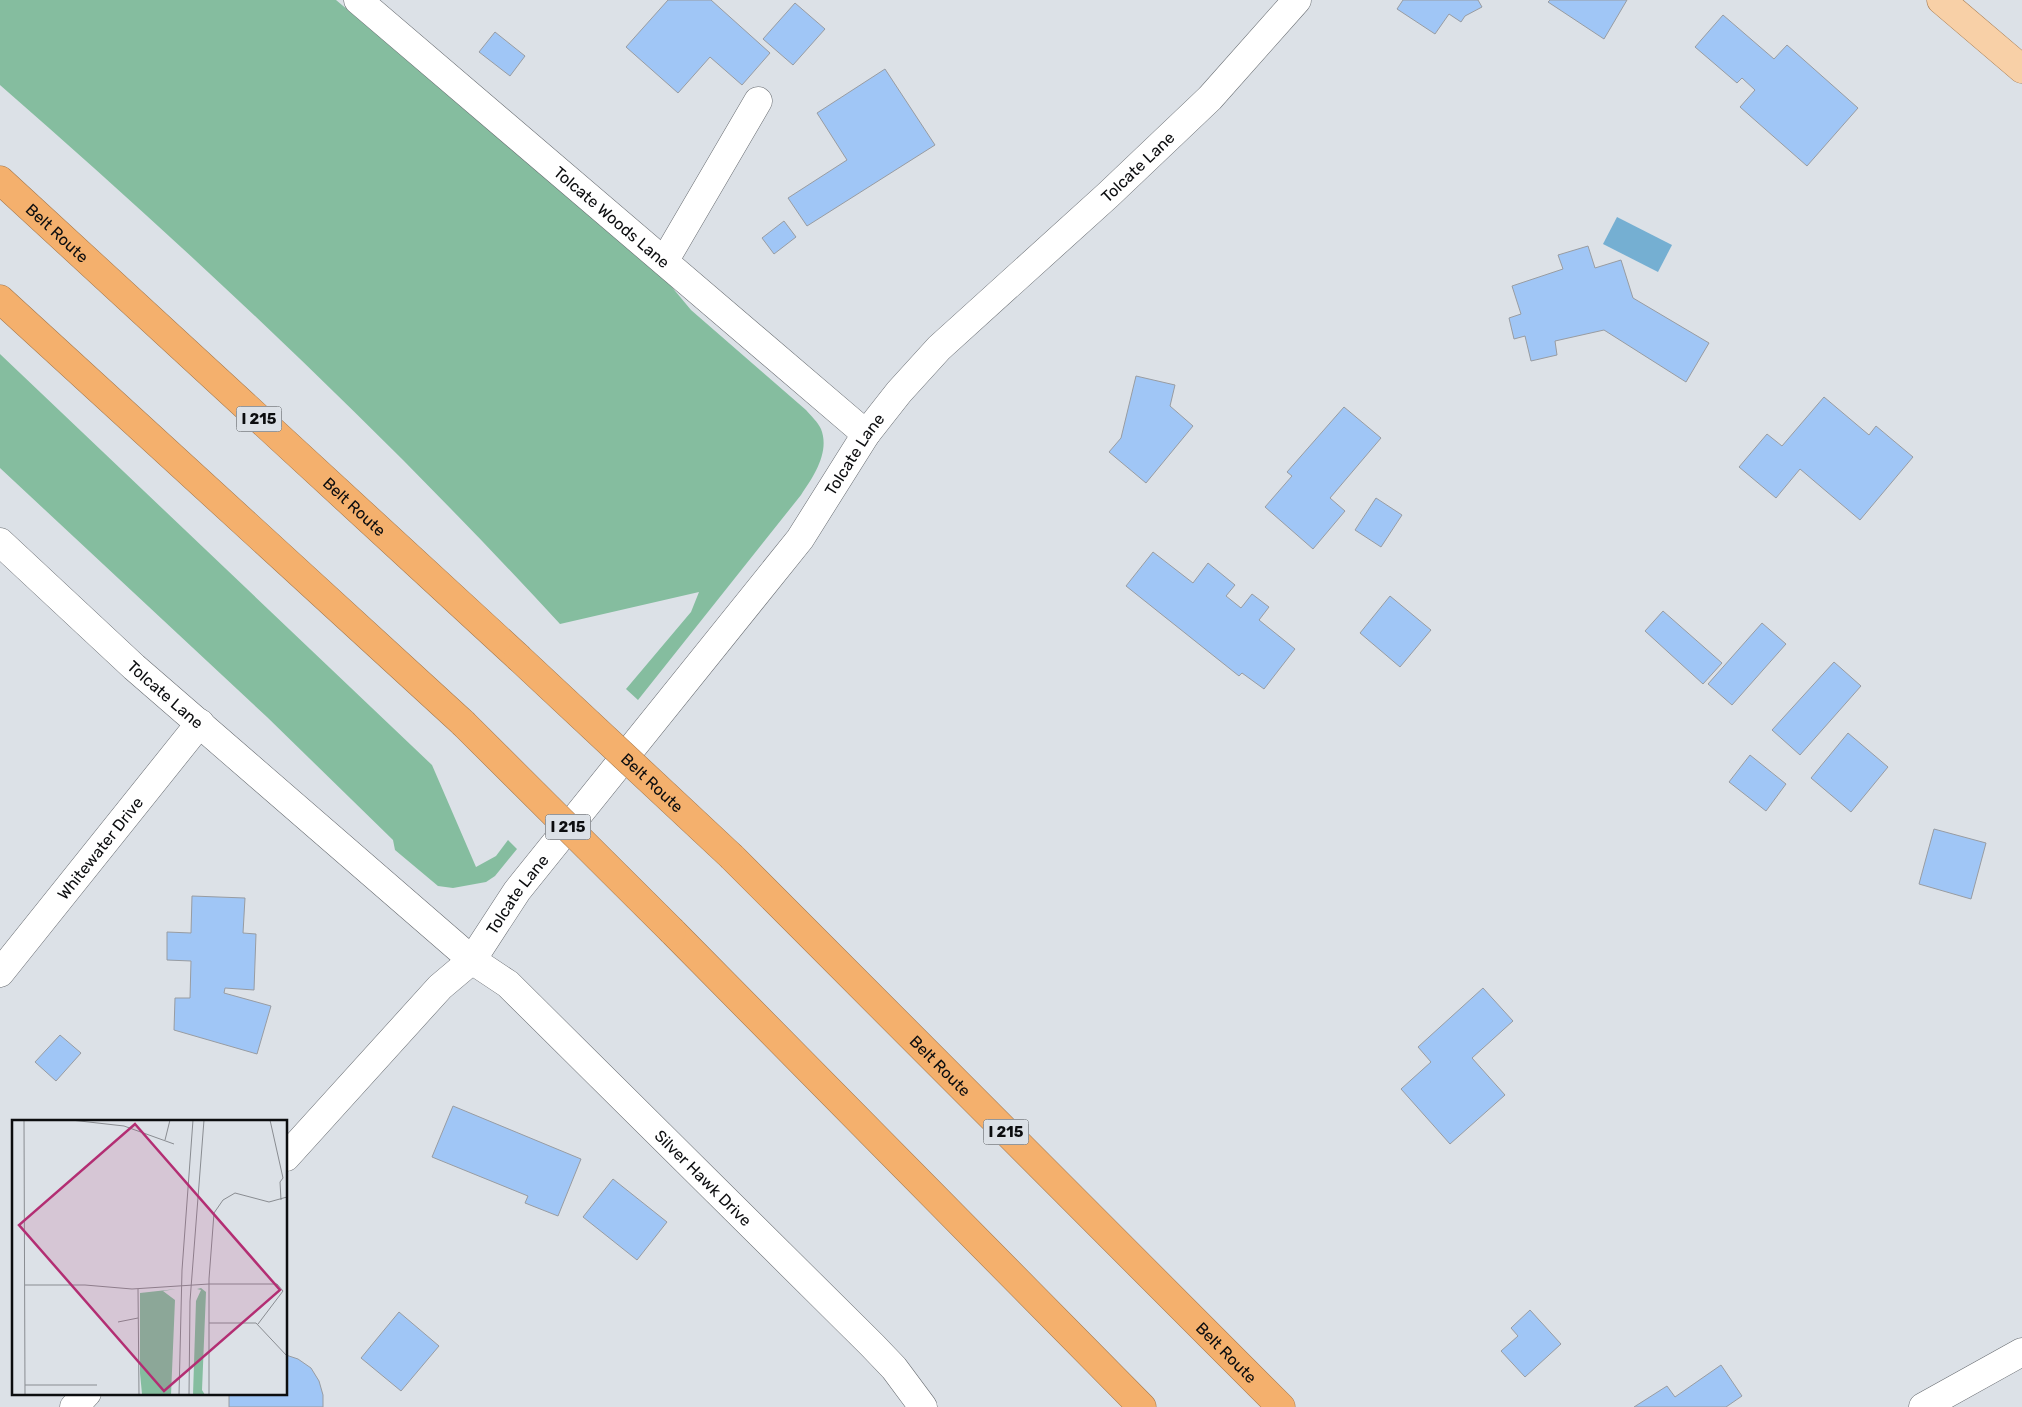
<svg xmlns="http://www.w3.org/2000/svg" width="2022" height="1407" viewBox="0 0 2022 1407" font-family="Rubik,sans-serif">
  <rect width="100%" height="100%" fill="#dce1e7"/>
  <path fill="#85bd9f" d="M0,0H336L580,204L666,280L691,310L806,410C811,416 818,422 821,429C830,452 814,476 801,495L638,700L626,689L691,612L699,592L560,624C384,433 195,255 0,85Z
    M0,354L432,765L476,867L496,856L508,840L517,849L495,876L486,882L453,888L438,886L395,850L393,840L267,717L0,468Z"/>
  <path fill="#75afd2" d="M1617,217L1672,245L1658,272L1603,244Z"/>
  <path fill="#a0c6f6" stroke="#989ca2" d="M668,0H711L770,53L742,85L710,57L678,93L626,47Z
    M1403,0H1478L1482,7L1465,16L1461,22L1449,14L1435,34L1397,9Z
    M1550,0H1627L1604,39L1548,2Z
    M795,3L825,29L793,65L763,39Z
    M1723,15L1774,59L1787,45L1858,108L1807,166L1740,107L1755,90L1742,78L1737,83L1695,47Z
    M495,32L525,56L510,76L479,52Z
    M885,69L935,145L807,226L788,198L847,160L817,113Z
    M784,221L796,237L774,254L762,238Z
    M1588,246L1595,268L1621,260L1633,298L1709,343L1686,382L1604,330L1555,341L1557,355L1531,361L1525,336L1514,339L1509,318L1521,314L1512,286L1563,269L1558,255Z
    M1136,376L1175,385L1170,406L1193,426L1146,483L1109,452L1121,438Z
    M1824,397L1869,435L1876,426L1913,457L1860,520L1800,469L1776,498L1739,467L1767,434L1782,446Z
    M1344,407L1381,438L1330,498L1345,511L1313,549L1265,507L1292,476L1287,472Z
    M1376,498L1402,515L1381,547L1355,530Z
    M1153,552L1193,583L1208,563L1235,585L1226,596L1241,608L1252,594L1269,607L1259,620L1295,649L1264,689L1242,673L1239,676L1126,586Z
    M1390,596L1431,630L1400,667L1360,633Z
    M1663,611L1722,663L1703,684L1645,631Z
    M1762,623L1786,644L1732,705L1708,684Z
    M1834,662L1861,686L1800,755L1772,730Z
    M1848,733L1888,767L1851,812L1811,778Z
    M1750,755L1786,784L1766,811L1729,782Z
    M1934,829L1986,843L1971,899L1919,884Z
    M192,896L245,898L243,933L256,934L254,990L225,988L224,993L271,1006L257,1054L174,1030L175,998H190L191,961L167,960V932L191,933Z
    M1483,988L1513,1021L1472,1058L1505,1095L1450,1144L1401,1089L1431,1062L1418,1047Z
    M60,1035L81,1053L56,1081L35,1062Z
    M453,1106L581,1159L558,1216L525,1203L528,1196L432,1157Z
    M613,1179L667,1222L637,1260L583,1217Z
    M1530,1310L1561,1344L1525,1377L1501,1351L1518,1336L1511,1328Z
    M399,1312L439,1346L401,1391L361,1358Z
    M286,1355L298,1359L311,1368L319,1381L323,1395V1407H229V1393H286Z
    M1721,1365L1742,1396L1726,1407H1634L1667,1386L1675,1397Z"/>
  <g fill="none" stroke-linecap="round" stroke-linejoin="round">
    <defs>
      <g id="minor">
        <path id="s1" d="M358,0L866,434"/>
        <path d="M665,260L758,101"/>
        <path id="s2" d="M0,542L134,667L472,960L508,984L872,1345L894,1368L923,1407"/>
        <path id="s3" d="M0,973L200,723"/>
        <path id="s4" d="M286,1157L440,987L472,960L517,891L800,539L866,434L899,392L939,348L1108,195L1210,98L1297,0"/>
        <path d="M74,1407L87,1393"/>
        <path d="M1923,1407L2022,1352"/>
      </g>
      <path id="major" d="M1941,0L2022,69"/>
      <g id="highway">
        <path id="s5" d="M0,180L518,657"/>
        <path d="M0,299L463,723"/>
        <path id="s6" d="M732,857L1281,1407"/>
        <path d="M672,931L1142,1407"/>
      </g>
    </defs>
    <use href="#minor" stroke="#676b70" stroke-width="29"/>
    <use href="#major" stroke="#a3774c" stroke-width="29"/>
    <use href="#highway" stroke="#a3774c" stroke-width="29"/>
    <use href="#minor" stroke="#fff" stroke-width="28"/>
    <use href="#major" stroke="#f8d0a7" stroke-width="28"/>
    <use href="#highway" stroke="#f4b06d" stroke-width="28"/>
    <defs>
      <g id="highway-bridge">
        <path id="s7" d="M518,657L732,857"/>
        <path d="M463,723L672,931"/>
      </g>
    </defs>
    <use href="#highway-bridge" stroke="#a3774c" stroke-width="29" stroke-linecap="butt"/>
    <use href="#highway-bridge" stroke="#f4b06d" stroke-width="28"/>
  </g>
  <g text-anchor="middle" stroke-width="4.5" stroke-linejoin="round" paint-order="stroke">
    <g fill="#dce1e7" stroke="#4a4d50" stroke-width="1">
      <rect x="236.5" y="406.5" width="45" height="25" rx="4"/>
      <rect x="545.5" y="814.5" width="45" height="25" rx="4"/>
      <rect x="983.5" y="1119.5" width="45" height="25" rx="4"/>
    </g>
    <g font-size="15" font-weight="bold" fill="#0c0d0f">
      <text x="259" y="424">I 215</text>
      <text x="568" y="832">I 215</text>
      <text x="1006" y="1137">I 215</text>
    </g>
    <g font-size="16" fill="#0c0d0f" stroke="#dce1e7">
      <text dy="6" stroke="none"><textPath href="#s4" startOffset="1311">Tolcate Lane</textPath></text>
      <text dy="6" stroke="none"><textPath href="#s1" startOffset="334">Tolcate Woods Lane</textPath></text>
      <text dy="6" stroke="none"><textPath href="#s5" startOffset="78">Belt Route</textPath></text>
      <text dy="6" stroke="none"><textPath href="#s4" startOffset="906">Tolcate Lane</textPath></text>
      <text dy="6" stroke="none"><textPath href="#s5" startOffset="482">Belt Route</textPath></text>
      <text dy="6" stroke="none"><textPath href="#s2" startOffset="225">Tolcate Lane</textPath></text>
      <text dy="6" stroke="none"><textPath href="#s7" startOffset="184">Belt Route</textPath></text>
      <text dy="6" stroke="none"><textPath href="#s3" startOffset="160">Whitewater Drive</textPath></text>
      <text dy="6" stroke="none"><textPath href="#s4" startOffset="351">Tolcate Lane</textPath></text>
      <text dy="6" stroke="none"><textPath href="#s6" startOffset="295">Belt Route</textPath></text>
      <text dy="6" stroke="none"><textPath href="#s2" startOffset="949">Silver Hawk Drive</textPath></text>
      <text dy="6" stroke="none"><textPath href="#s6" startOffset="700">Belt Route</textPath></text>
    </g>
  </g>
  <g transform="translate(12 1120)">
    <rect width="275" height="275" fill="#dce1e7"/>
    <path d="M189,168L194,172L190,270L193,275H181L184,181L189,170L185,169ZM164,169L151,171L163,180L159,275H133L130,274L128,253V173Z" fill="#85bd9f"/>
    <path fill="none" stroke="#898c91" stroke-width="1" d="M12,0L13,275M59,0L112,6L162,24M258,0L271,58L268,62L269,80M153,20L158,0M13,165H73L120,169L197,164H265L271,171L246,204M126,169L127,275M106,202L126,198M197,203H244L275,236M13,265H85M167,275L170,150L181,0M177,275L178,181L192,0M197,275V159L202,93L211,80L223,73L257,82L275,77"/>
    <path fill="#b32e73" fill-opacity="0.15" stroke="#b32e73" stroke-width="2.5" d="M123,4L268,170L152,271L7,105Z"/>
    <rect width="275" height="275" fill="none" stroke="#0c0d0f" stroke-width="2.5"/>
  </g>
</svg>
